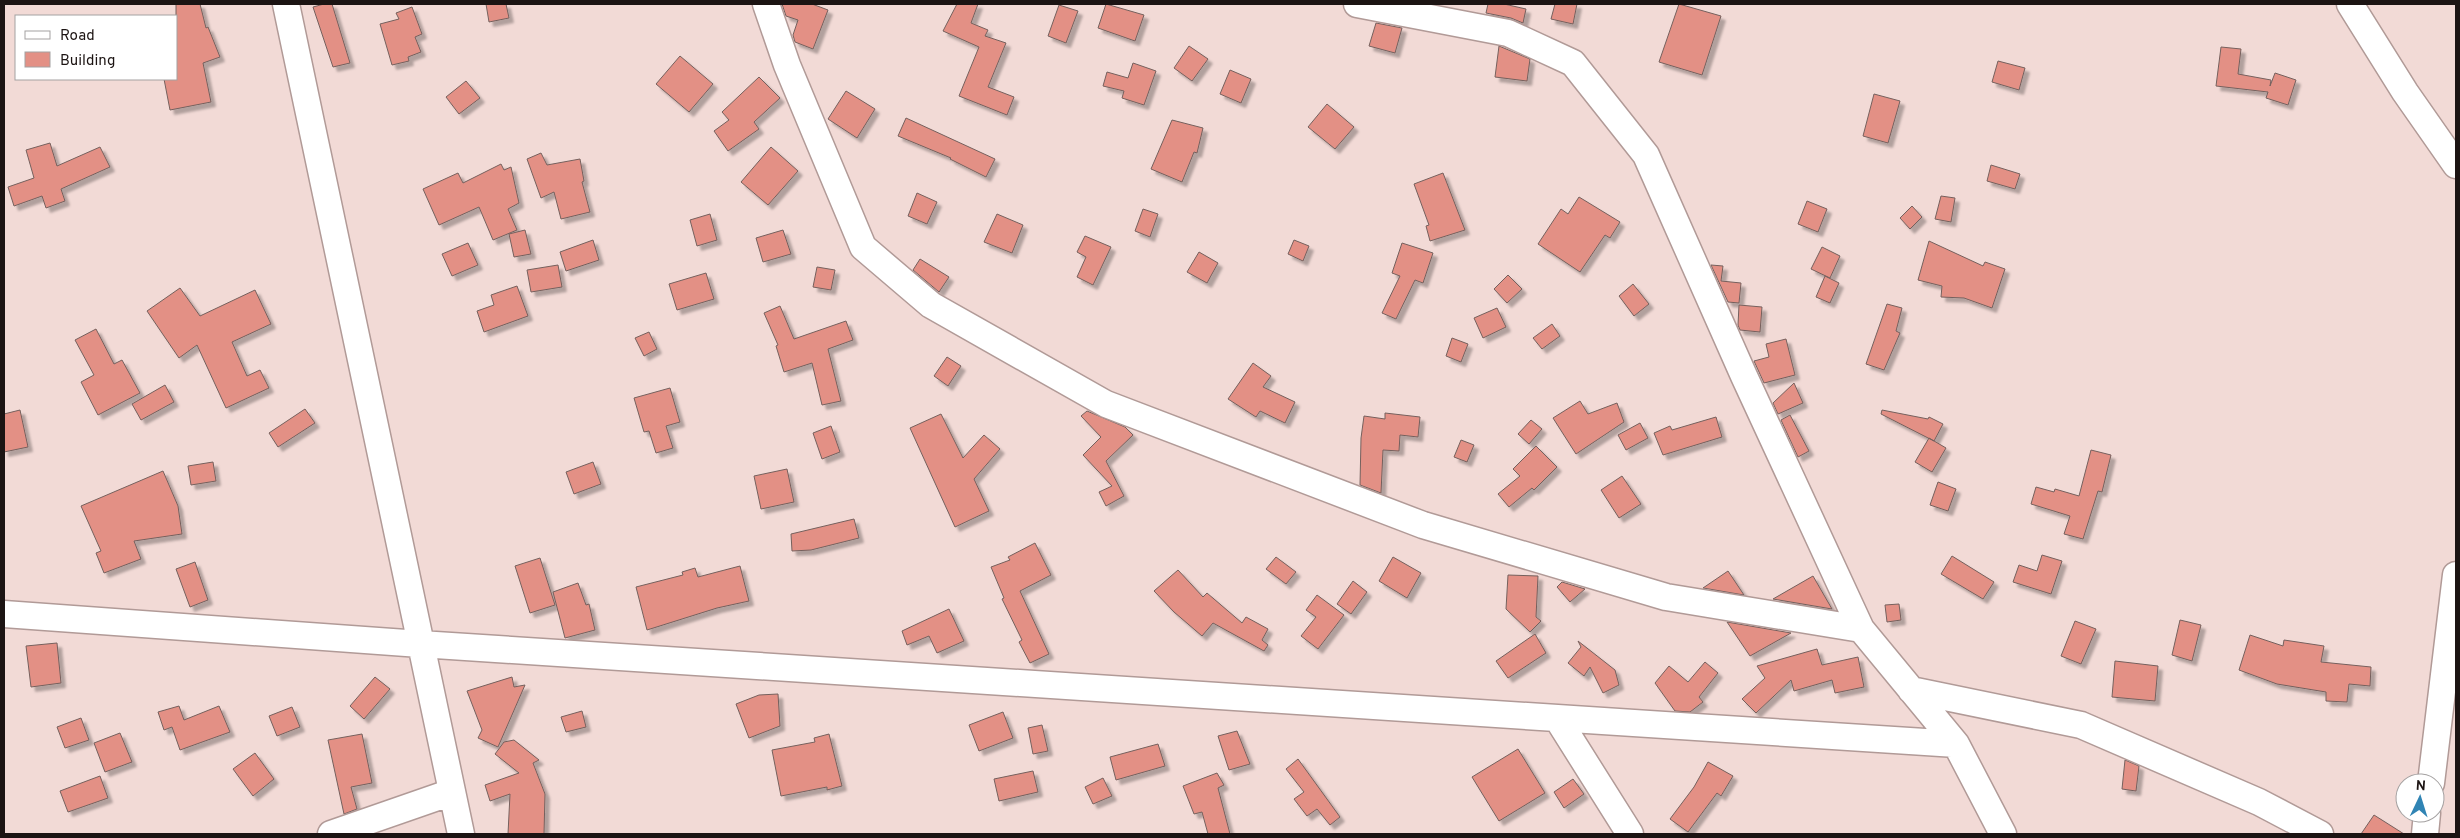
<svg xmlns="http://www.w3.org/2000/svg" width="2460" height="838" viewBox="0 0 2460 838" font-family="Overpass,sans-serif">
  <defs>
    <filter id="shadow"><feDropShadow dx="4.5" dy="4.5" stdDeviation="1" flood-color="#0004"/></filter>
  </defs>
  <rect width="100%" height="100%" fill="#f2dad6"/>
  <path fill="#e39085" stroke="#75605d" filter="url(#shadow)" d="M176,4H200L206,28L208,27L220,57L203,63L211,102L170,110L164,79H176Z
    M324,4H332L350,63L333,67L313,7Z
    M486,4H506L509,18L489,22Z
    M782,4H812L828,10L813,49L795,42L793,35L798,20L786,16Z
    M957,4H978L971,23L988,30L985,36L1006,43L988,87L1014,97L1007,115L959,96L979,47L943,31Z
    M1106,4L1144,15L1135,41L1098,28Z
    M1488,4H1504L1526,9L1523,23L1511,18L1486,13Z
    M1555,4H1577L1573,24L1551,19Z
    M1679,4L1721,16L1702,75L1659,62Z
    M1059,5L1078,11L1066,43L1048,36Z
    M412,7L422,34L415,37L421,52L408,57L409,61L392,65L380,24L399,19L396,13Z
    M1376,23L1402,28L1395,53L1369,46Z
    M1189,46L1208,59L1192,81L1174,68Z
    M1499,46L1530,59L1527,81L1495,77Z
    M2221,47L2241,49L2238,74L2271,80L2270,86L2275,73L2296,80L2288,105L2266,98L2268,92L2216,86Z
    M680,56L713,84L689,112L656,84Z
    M1998,61L2025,68L2019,90L1992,82Z
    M1133,63L1156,71L1144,105L1122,98L1124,91L1103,86L1107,72L1128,78Z
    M1230,70L1251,79L1241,103L1220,94Z
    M759,77L780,98L754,122L759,129L728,151L714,131L729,120L722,112Z
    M466,81L480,98L459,114L446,97Z
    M846,91L875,109L857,138L828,119Z
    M1874,94L1900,101L1888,143L1863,136Z
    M1327,104L1354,127L1335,149L1308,127Z
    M906,118L995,159L986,177L950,159L951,158L898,136Z
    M1172,120L1203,128L1197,153L1194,152L1182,182L1151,169Z
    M50,143L57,166L100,147L110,167L61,189L65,201L46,208L42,196L14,206L8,187L34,178L26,150Z
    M771,147L798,171L768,205L741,182Z
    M541,153L547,165L580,159L584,181L582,182L590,212L561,219L554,192L541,198L527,159Z
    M501,164L504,170L511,167L519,203L508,209L517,230L493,240L479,207L439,225L423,189L458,173L463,183Z
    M1991,165L2020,174L2015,189L1987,181Z
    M1443,173L1465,230L1430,241L1426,226L1429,225L1414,184Z
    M917,193L937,202L927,224L908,216Z
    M1941,196L1955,198L1951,222L1935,219Z
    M1579,197L1620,222L1610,238L1605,235L1580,272L1538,244L1561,209L1568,214Z
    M1807,201L1827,209L1818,232L1798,224Z
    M1912,206L1922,217L1910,229L1900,218Z
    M1143,209L1158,214L1150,237L1135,231Z
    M710,214L717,240L697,246L690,220Z
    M997,214L1023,225L1012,253L984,242Z
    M525,230L531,254L514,257L509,234Z
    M783,230L791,254L763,262L756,238Z
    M1085,236L1111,247L1093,285L1077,277L1086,257L1077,252Z
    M593,240L599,260L566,271L560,252Z
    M1294,240L1309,246L1303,261L1288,254Z
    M1929,241L1983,266L1985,262L2005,269L1992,308L1964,298L1941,297L1942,286L1918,280Z
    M468,243L478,265L452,276L442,254Z
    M1402,243L1433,253L1423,283L1415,280L1396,319L1382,313L1400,276L1392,273Z
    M1822,247L1840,256L1830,278L1811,269Z
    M1199,252L1218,263L1207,283L1187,272Z
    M920,259L949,277L939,292L913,270Z
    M558,265L562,287L531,292L527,270Z
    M1711,265L1723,266L1721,281L1741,283L1739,303L1728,302Z
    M817,267L835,270L831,290L813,287Z
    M706,273L714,299L677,310L669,284Z
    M1508,275L1522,289L1507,303L1494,289Z
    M1825,276L1839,283L1830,303L1816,297Z
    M1633,284L1649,304L1634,316L1619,296Z
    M517,286L528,316L484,332L477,311L494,305L491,295Z
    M180,288L200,316L255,290L271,324L232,342L247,376L260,370L269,388L226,408L197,345L179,358L147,311Z
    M1887,304L1902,308L1896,331L1900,333L1884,370L1866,364Z
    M1739,305L1762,307L1760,332L1740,330L1738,325Z
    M780,306L794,339L846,321L853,340L828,349L841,401L822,405L812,363L784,372L776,346L778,345L764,313Z
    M1497,308L1506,327L1483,338L1474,318Z
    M1552,324L1560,336L1542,349L1533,338Z
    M96,329L114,364L122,360L140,393L98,415L81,382L94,375L75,340Z
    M649,332L657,349L644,356L635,338Z
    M1452,338L1468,344L1461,362L1446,356Z
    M1786,339L1795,375L1764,383L1754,361L1769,357L1766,344Z
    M947,357L961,366L948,386L934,376Z
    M1253,363L1271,376L1263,387L1295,402L1285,423L1260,411L1256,417L1228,399Z
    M1794,383L1803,403L1778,414L1773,403Z
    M165,385L174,402L141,420L132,404Z
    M670,388L680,422L666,426L673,448L656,453L649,431L644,432L634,398Z
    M1580,401L1588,414L1617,403L1624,422L1576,454L1553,418Z
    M305,409L315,423L278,447L269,433Z
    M20,410L28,447L4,452V414Z
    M1882,410L1928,419L1929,417L1943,424L1934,441L1881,414Z
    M1087,411L1125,427L1133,435L1106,461L1124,496L1106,506L1099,492L1112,486L1083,455L1101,437L1081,416Z
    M1385,413L1420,417L1418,437L1400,435L1399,451L1383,450L1381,493L1360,485L1361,438L1364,416L1385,419Z
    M941,414L963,458L984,435L1000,449L974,479L989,511L955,527L910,428Z
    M1790,415L1809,451L1798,457L1781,420Z
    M1716,417L1722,437L1663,455L1654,433L1670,426L1672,430Z
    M1531,420L1542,429L1529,444L1518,434Z
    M1640,423L1648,438L1626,450L1618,435Z
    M831,426L840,452L822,459L813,433Z
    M1929,438L1946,448L1932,472L1915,462Z
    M1461,440L1474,445L1467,462L1454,457Z
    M1536,446L1557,467L1534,490L1532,488L1509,507L1498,494L1520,476L1513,469Z
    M2091,450L2111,455L2102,492L2098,491L2083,539L2064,534L2070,516L2031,504L2036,487L2054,492L2055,489L2079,496Z
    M213,462L216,481L191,485L188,466Z
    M593,462L601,484L574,494L566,472Z
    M787,469L794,502L761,509L754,476Z
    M163,471L178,506L182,534L134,541L141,559L104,573L96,553L101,551L81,506Z
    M1622,476L1641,504L1619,518L1601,490Z
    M1938,482L1956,489L1948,511L1930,505Z
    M854,519L859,538L811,550L792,551L791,534Z
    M1035,543L1051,575L1020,591L1049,654L1030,663L1019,642L1022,640L1002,599L1004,598L991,567L1010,560L1008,557Z
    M2042,555L2062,561L2051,594L2013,582L2019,565L2037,571Z
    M1952,556L1994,582L1983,599L1941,574Z
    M1276,557L1296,572L1286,584L1266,569Z
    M1393,557L1421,573L1407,598L1379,581Z
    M540,558L555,605L530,613L515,566Z
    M195,562L208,600L190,607L176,569Z
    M740,566L749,601L717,608L647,630L636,587L683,575L682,572L695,568L698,577Z
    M1178,570L1203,597L1207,593L1242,623L1246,617L1268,629L1262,640L1268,645L1264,651L1213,623L1202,636L1174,612L1154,591Z
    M1728,571L1744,595L1703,588Z
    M1508,575L1538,576L1536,617L1541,621L1530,632L1506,609Z
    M1813,576L1832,609L1773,599Z
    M1353,581L1367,592L1351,614L1337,604Z
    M1562,582L1585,589L1570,602L1557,587Z
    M578,583L586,605L589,604L595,630L565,638L553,592Z
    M1317,595L1344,615L1318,649L1301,636L1316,617L1306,610Z
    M1899,604L1901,620L1887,622L1885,605Z
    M949,609L964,641L937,653L929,636L907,645L902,631Z
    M2180,620L2201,625L2192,661L2172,655Z
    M2075,621L2096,629L2081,664L2061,656Z
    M1727,622L1791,633L1750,656Z
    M1535,634L1546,653L1508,678L1496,661Z
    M2250,635L2283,646L2284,640L2324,646L2321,662L2371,667L2370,686L2349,684L2347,702L2326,701V692L2277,684L2239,670Z
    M1578,641L1615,670L1619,685L1603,693L1590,667L1584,676L1568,663L1581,647Z
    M57,643L61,683L31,687L26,646Z
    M1817,649L1822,665L1858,657L1864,687L1835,693L1832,680L1794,691L1791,680L1756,713L1742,699L1765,678L1757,666Z
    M2115,661L2158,666L2155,701L2112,697Z
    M1705,662L1718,673L1699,697L1703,702L1690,712L1675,711L1655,683L1669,666L1688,682Z
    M375,677L390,689L364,719L350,706Z
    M512,677L514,687L525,685L498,747L478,738L482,730L467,691Z
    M778,694L780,726L749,738L736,704L759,695Z
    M179,706L184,720L219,706L230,732L180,750L172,727L164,730L158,712Z
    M292,707L300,727L277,736L269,716Z
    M582,711L586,727L566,732L561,717Z
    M1003,712L1013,738L979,751L969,725Z
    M81,718L89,740L65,748L57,727Z
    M1042,725L1048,751L1033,754L1028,728Z
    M1237,731L1250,764L1229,770L1218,736Z
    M120,733L132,762L105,772L94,743Z
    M362,734L372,783L351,787L357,809L344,814L328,740Z
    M829,734L842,786L827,790V787L781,796L772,750L815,742L814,738Z
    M514,740L539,760L533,763L545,794L544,834H508L510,794L490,801L485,785L519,773L495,754L504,742Z
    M1158,744L1165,766L1116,780L1110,757Z
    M1518,749L1545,793L1499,821L1472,777Z
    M255,753L274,779L253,796L233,769Z
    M1298,759L1340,817L1330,825L1317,809L1307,816L1294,799L1304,792L1286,769Z
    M2125,760L2139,766L2136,791L2122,789Z
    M1708,762L1733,776L1721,796L1717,793L1688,832L1670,819L1694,787Z
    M1033,771L1038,792L999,801L994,779Z
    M1217,773L1224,785L1218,788L1230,834H1208L1202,812L1194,814L1183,786Z
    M100,776L108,798L68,812L60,791Z
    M1103,778L1112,796L1093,804L1085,787Z
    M1573,779L1584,794L1564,808L1554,792Z
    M2374,815L2404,834H2361Z"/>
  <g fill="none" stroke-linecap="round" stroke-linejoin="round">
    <defs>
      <path id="minor" d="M286,4L461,834
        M766,4L787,65L863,247L931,305L1106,404L1423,525L1666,597L1861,629
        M1357,4L1508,33L1573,63L1646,155L1744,376L1861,629L1956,744L2003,834
        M2350,4L2405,92L2456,165
        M4,614L420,644L1956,744
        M1911,690L2081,725L2259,802L2320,834
        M1557,718L1630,834
        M2431,783L2456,575
        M331,834L452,792
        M2425,834L2427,813"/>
    </defs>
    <use href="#minor" stroke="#b19a97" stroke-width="29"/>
    <use href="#minor" stroke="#fff" stroke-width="26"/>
  </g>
  <rect width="2460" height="838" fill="none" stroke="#1c1413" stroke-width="10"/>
  <rect x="15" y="15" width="162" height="65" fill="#ffffff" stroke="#a4a1a1"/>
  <rect x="25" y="31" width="25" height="8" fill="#ffffff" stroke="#a4a1a1"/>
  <text x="60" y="40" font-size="15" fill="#1c1413">Road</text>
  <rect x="25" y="52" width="25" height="15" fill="#e39085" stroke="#a4a1a1"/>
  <text x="60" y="65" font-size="15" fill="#1c1413">Building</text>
  <g transform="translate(2420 798) rotate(4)"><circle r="24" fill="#ffffff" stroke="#a4a1a1"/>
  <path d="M0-4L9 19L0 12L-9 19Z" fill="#3084b4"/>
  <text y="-8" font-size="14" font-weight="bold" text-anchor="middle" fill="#1c1413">N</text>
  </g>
</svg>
